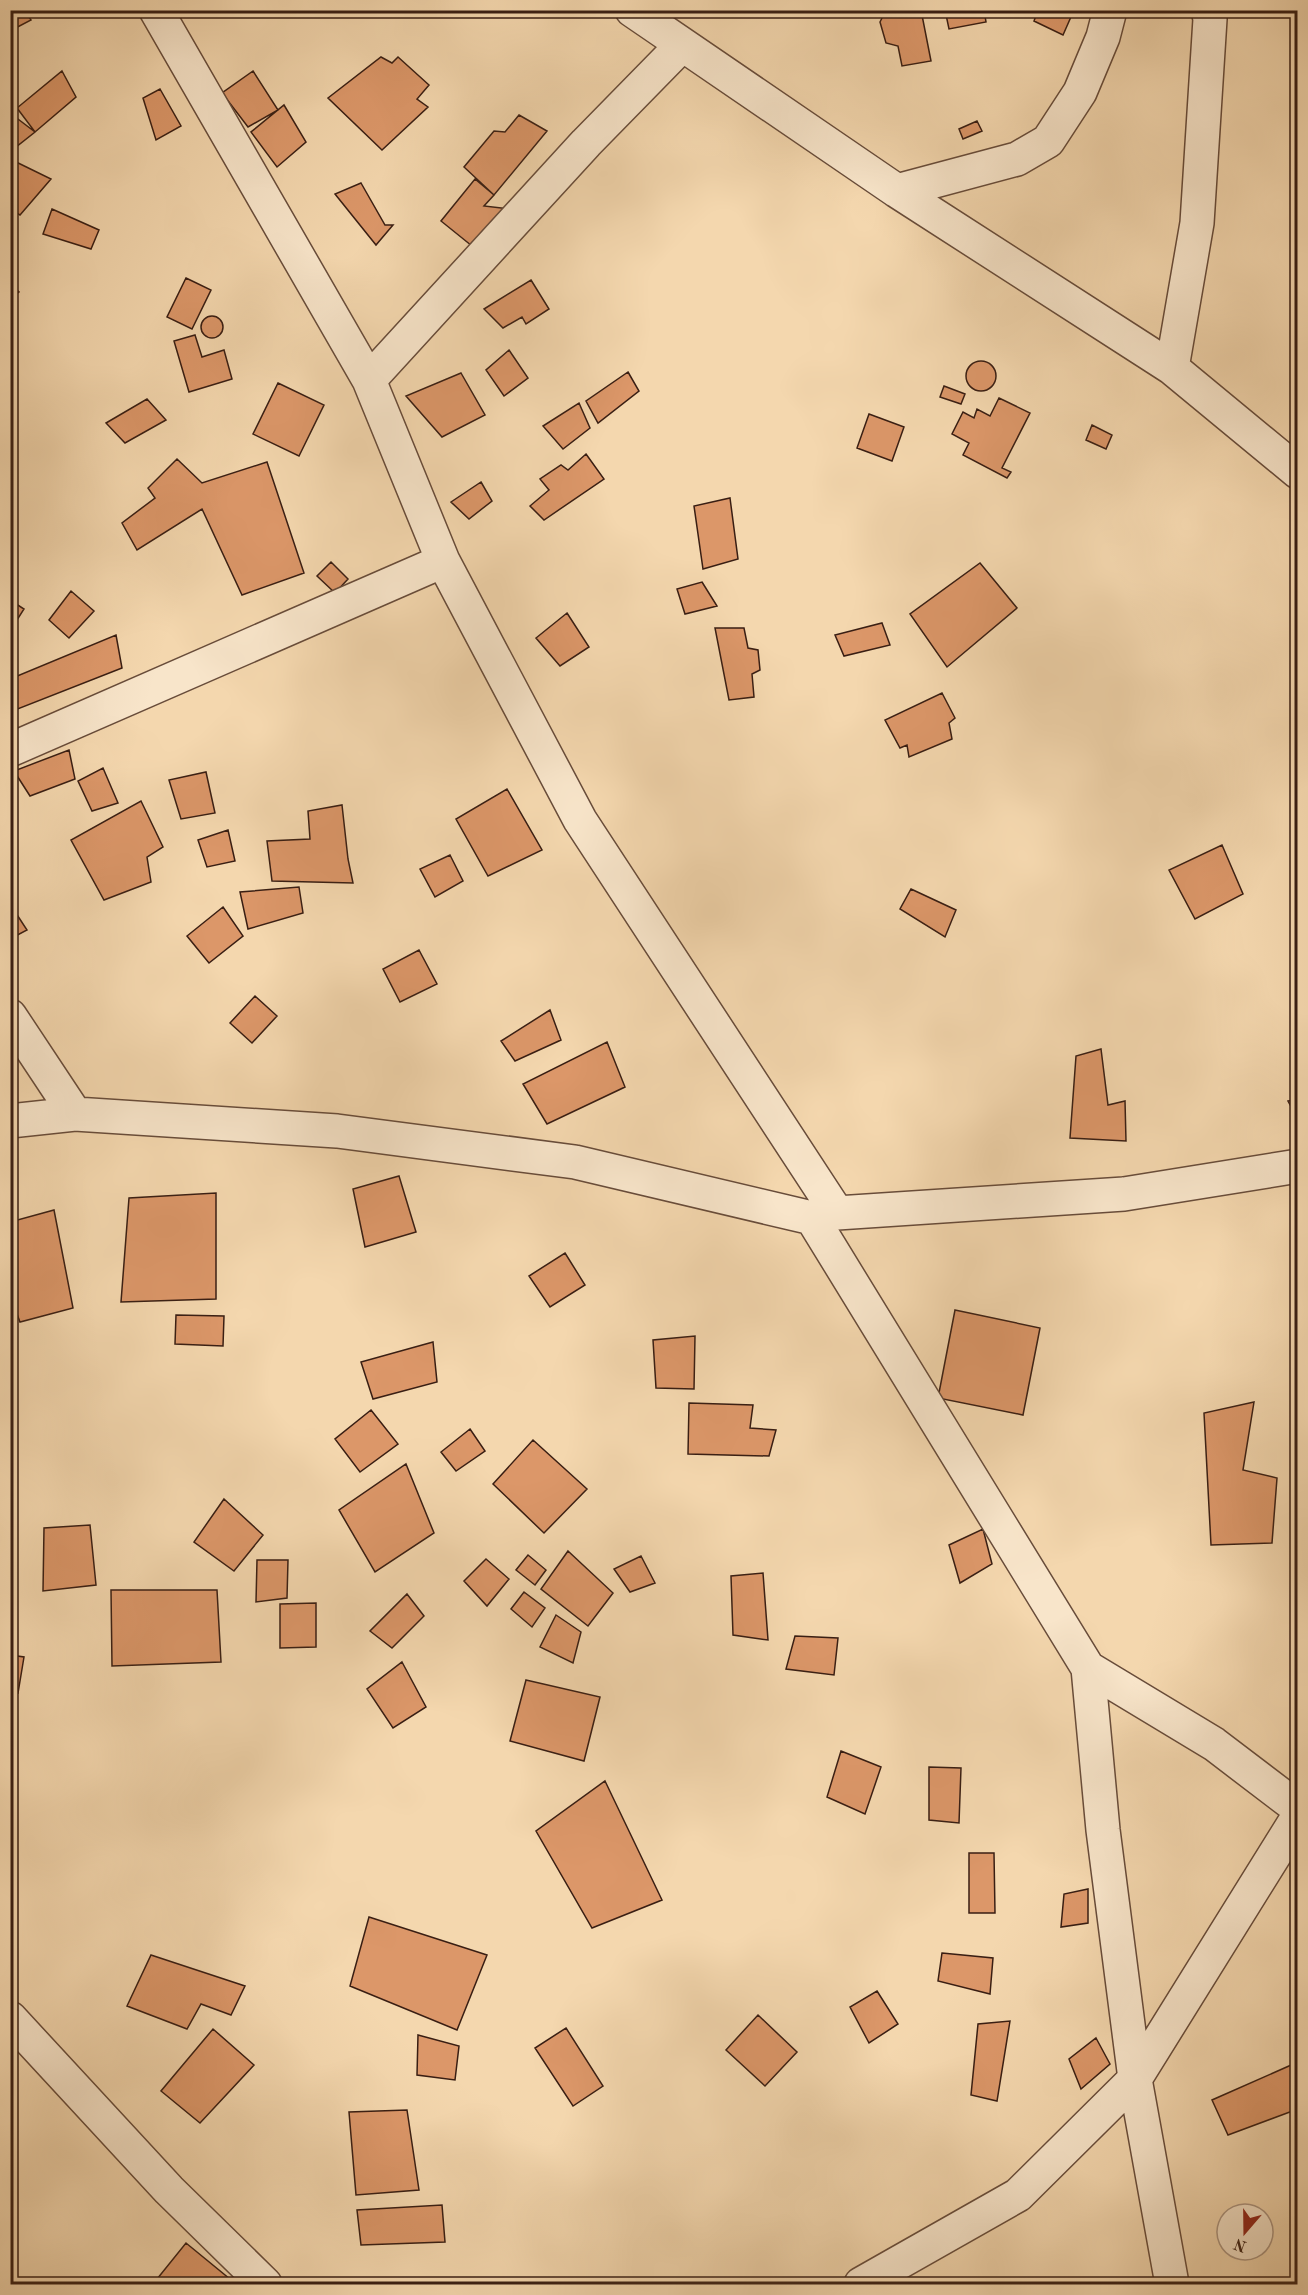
<svg xmlns="http://www.w3.org/2000/svg" width="1308" height="2295" viewBox="0 0 1308 2295" font-family="'Old Standard TT',serif">
  <rect width="100%" height="100%" fill="#f4d7ae"/>
  <filter id="stains"><feTurbulence type="fractalNoise" baseFrequency=".00333" numOctaves="4"/><feColorMatrix values="0 0 0 0 .2 0 0 0 0 .09 0 0 0 0 .02 0 0 0 .5 -.17"/></filter>
  <radialGradient id="worn" r=".72"><stop offset=".6" stop-color="#630" stop-opacity="0"/><stop offset="1" stop-color="#630" stop-opacity=".3"/></radialGradient>
  <path fill="#dc9769" stroke="#391e13" stroke-width="1.5" d="M10,10H24L31,20L10,31Z
    M886,10H921L931,61L902,66L898,46L886,43L880,22Z
    M945,10H984L986,22L949,29Z
    M1008,10L1001,15L990,10Z
    M1038,10H1074L1063,35L1034,21Z
    M381,57L392,63L398,57L429,85L417,99L428,107L382,150L328,98Z
    M62,71L76,97L35,132L17,108Z
    M253,71L278,110L248,127L222,93Z
    M160,89L181,126L156,140L143,98Z
    M284,105L306,142L277,167L251,132Z
    M10,113L35,132L16,147L10,142Z
    M519,115L547,131L494,195L464,167L494,131L505,132Z
    M977,121L982,131L963,139L959,129Z
    M10,159L51,179L20,215L10,209Z
    M475,179L494,195L484,206L510,209L477,250L441,221Z
    M361,183L385,225H393L376,245L335,194Z
    M52,209L99,230L91,249L43,234Z
    M186,278L211,290L192,329L167,317Z
    M531,280L549,309L526,324L522,317L503,328L484,309Z
    M10,283L19,292L10,299Z
    M201 327a11 11 0 1 1 22 0a11 11 0 1 1-22 0Z
    M195,335L202,357L224,350L232,379L189,392L174,341Z
    M509,350L528,378L504,396L486,370Z
    M966 376a15 15 0 1 1 30 0a15 15 0 1 1-30 0Z
    M628,372L639,391L598,423L586,401Z
    M461,373L485,415L442,437L406,396Z
    M278,383L324,405L299,456L253,434Z
    M944,386L965,394L961,404L940,397Z
    M999,398L1030,413L1002,468L1011,472L1007,478L963,455L969,443L952,434L963,412L974,418L977,409L990,416Z
    M147,399L166,420L125,443L106,423Z
    M579,403L590,428L563,449L543,426Z
    M869,414L904,427L892,461L857,448Z
    M1092,425L1112,435L1106,449L1086,440Z
    M586,454L604,479L544,520L530,506L549,490L540,479L561,465L568,470Z
    M177,459L202,483L267,462L304,573L242,595L202,509L137,550L122,523L155,498L148,488Z
    M481,482L492,501L469,519L451,502Z
    M730,498L738,559L703,569L694,506Z
    M331,562L348,579L335,593L317,576Z
    M980,563L1017,608L947,667L910,614Z
    M702,582L717,606L685,614L677,589Z
    M71,591L94,611L69,638L49,620Z
    M10,600L24,609L10,631Z
    M567,613L589,647L560,666L536,638Z
    M882,623L890,645L844,656L835,635Z
    M715,628H744L748,648L758,650L760,670L752,674L754,697L729,700Z
    M116,635L122,668L10,712V679Z
    M942,693L955,718L949,723L952,739L909,757L907,745L900,748L885,720Z
    M69,750L75,779L30,796L14,771Z
    M103,768L118,803L92,811L78,781Z
    M206,772L215,813L181,819L169,780Z
    M507,789L542,850L488,876L456,819Z
    M141,801L163,847L147,857L151,882L104,900L71,840Z
    M342,805L348,859L353,883L272,881L267,841L310,839L308,811Z
    M228,830L235,861L207,867L198,840Z
    M1222,845L1243,894L1195,919L1169,870Z
    M450,855L463,881L435,897L420,869Z
    M299,887L303,913L248,929L240,892Z
    M911,889L956,910L945,937L900,909Z
    M10,904L27,930L10,939Z
    M223,907L243,936L209,963L187,936Z
    M419,950L437,984L400,1002L383,969Z
    M255,996L277,1016L252,1043L230,1023Z
    M550,1010L561,1040L515,1061L501,1041Z
    M607,1042L625,1087L547,1124L523,1084Z
    M1101,1049L1108,1105L1125,1101L1126,1141L1070,1138L1076,1056Z
    M1298,1099V1119L1288,1101Z
    M399,1176L416,1232L365,1247L353,1189Z
    M216,1193V1299L121,1302L129,1198Z
    M54,1210L73,1308L20,1322L13,1303H10V1222Z
    M565,1253L585,1285L550,1307L529,1276Z
    M955,1310L1040,1328L1023,1415L938,1398Z
    M176,1315L224,1316L223,1346L175,1344Z
    M695,1336L694,1389L656,1388L653,1340Z
    M433,1342L437,1382L373,1399L361,1362Z
    M1254,1402L1243,1470L1277,1478L1272,1543L1211,1545L1204,1413Z
    M689,1403L753,1405L750,1428L776,1430L769,1456L688,1454Z
    M371,1410L398,1444L360,1472L335,1439Z
    M470,1429L485,1451L456,1471L441,1452Z
    M533,1440L587,1489L544,1533L493,1484Z
    M406,1464L434,1533L375,1572L339,1510Z
    M224,1499L263,1535L234,1571L194,1542Z
    M90,1525L96,1585L43,1591L44,1528Z
    M983,1529L992,1564L960,1583L949,1545Z
    M568,1551L613,1593L588,1626L541,1589Z
    M528,1555L546,1570L535,1585L516,1570Z
    M641,1556L655,1583L630,1592L614,1569Z
    M486,1559L509,1579L487,1606L464,1581Z
    M257,1560H288L287,1598L256,1602Z
    M763,1573L768,1640L733,1635L731,1576Z
    M111,1590H217L221,1662L112,1666Z
    M524,1592L545,1608L532,1627L511,1609Z
    M407,1594L424,1616L392,1648L370,1631Z
    M316,1603V1647L280,1648V1604Z
    M556,1615L581,1632L573,1663L540,1647Z
    M795,1636L838,1638L834,1675L786,1669Z
    M10,1655L24,1657L18,1693L10,1691Z
    M402,1662L426,1707L393,1728L367,1689Z
    M526,1680L600,1697L584,1761L510,1741Z
    M841,1751L881,1767L865,1814L827,1797Z
    M929,1767L961,1768L959,1823L929,1820Z
    M605,1781L662,1900L592,1928L536,1831Z
    M969,1853H994L995,1913H969Z
    M1088,1889V1923L1061,1927L1064,1894Z
    M369,1917L487,1955L457,2030L350,1986Z
    M942,1953L993,1958L990,1994L938,1981Z
    M151,1955L245,1986L231,2015L201,2004L187,2029L127,2006Z
    M877,1991L898,2024L869,2043L850,2007Z
    M758,2015L797,2052L765,2086L726,2050Z
    M1010,2021L997,2101L971,2095L978,2024Z
    M566,2028L603,2086L573,2106L535,2048Z
    M213,2029L254,2065L200,2123L161,2091Z
    M418,2035L459,2046L455,2080L417,2075Z
    M1096,2038L1110,2064L1081,2089L1069,2059Z
    M1298,2062V2109L1228,2135L1212,2100Z
    M407,2110L419,2190L356,2195L349,2112Z
    M442,2205L445,2242L361,2245L357,2210Z
    M186,2243L236,2284H153Z"/>
  <g fill="none" stroke-linecap="round" stroke-linejoin="round">
    <defs>
      <path id="minor" d="M156,10L369,380L443,561L580,820L837,1213
        M632,10L897,191L1172,368L1298,472
        M897,191L1017,159L1048,141L1080,92L1103,37L1110,10
        M1172,368L1197,223L1210,19L1208,10
        M369,380L586,143L682,45
        M10,750L443,561
        M10,1016L75,1114
        M10,1121L75,1114L337,1131L575,1162L812,1218L837,1213L1124,1194L1298,1166
        M812,1218L1088,1668L1103,1830L1135,2079L1172,2284
        M1088,1668L1214,1744L1298,1808
        M10,2018L169,2190L265,2284
        M861,2284L1018,2195L1135,2079L1298,1817"/>
    </defs>
    <use href="#minor" stroke="#684c3a" stroke-width="36"/>
    <use href="#minor" stroke="#f8e5ca" stroke-width="33"/>
  </g>
  <rect width="1308" height="2295" fill="none" stroke="#f4d7ae" stroke-width="36"/>
  <rect x="12" y="12" width="1284" height="2271" fill="none" stroke="#391e13" stroke-width="3"/>
  <rect x="18" y="18" width="1272" height="2259" fill="none" stroke="#391e13" stroke-width="1.5"/>
  <g transform="translate(1245 2232) rotate(200)"><circle r="28" fill="#f8e5ca" stroke="#ac9581" stroke-width="1.5"/>
  <path d="M0-4.5L10 22L0 15L-10 22Z" fill="#8f2418"/>
  <text y="-9" font-size="16" font-weight="bold" text-anchor="middle" fill="#391e13">N</text>
  </g>
  <rect width="100%" height="100%" filter="url(#stains)"/>
  <rect width="100%" height="100%" fill="url(#worn)"/>
</svg>
